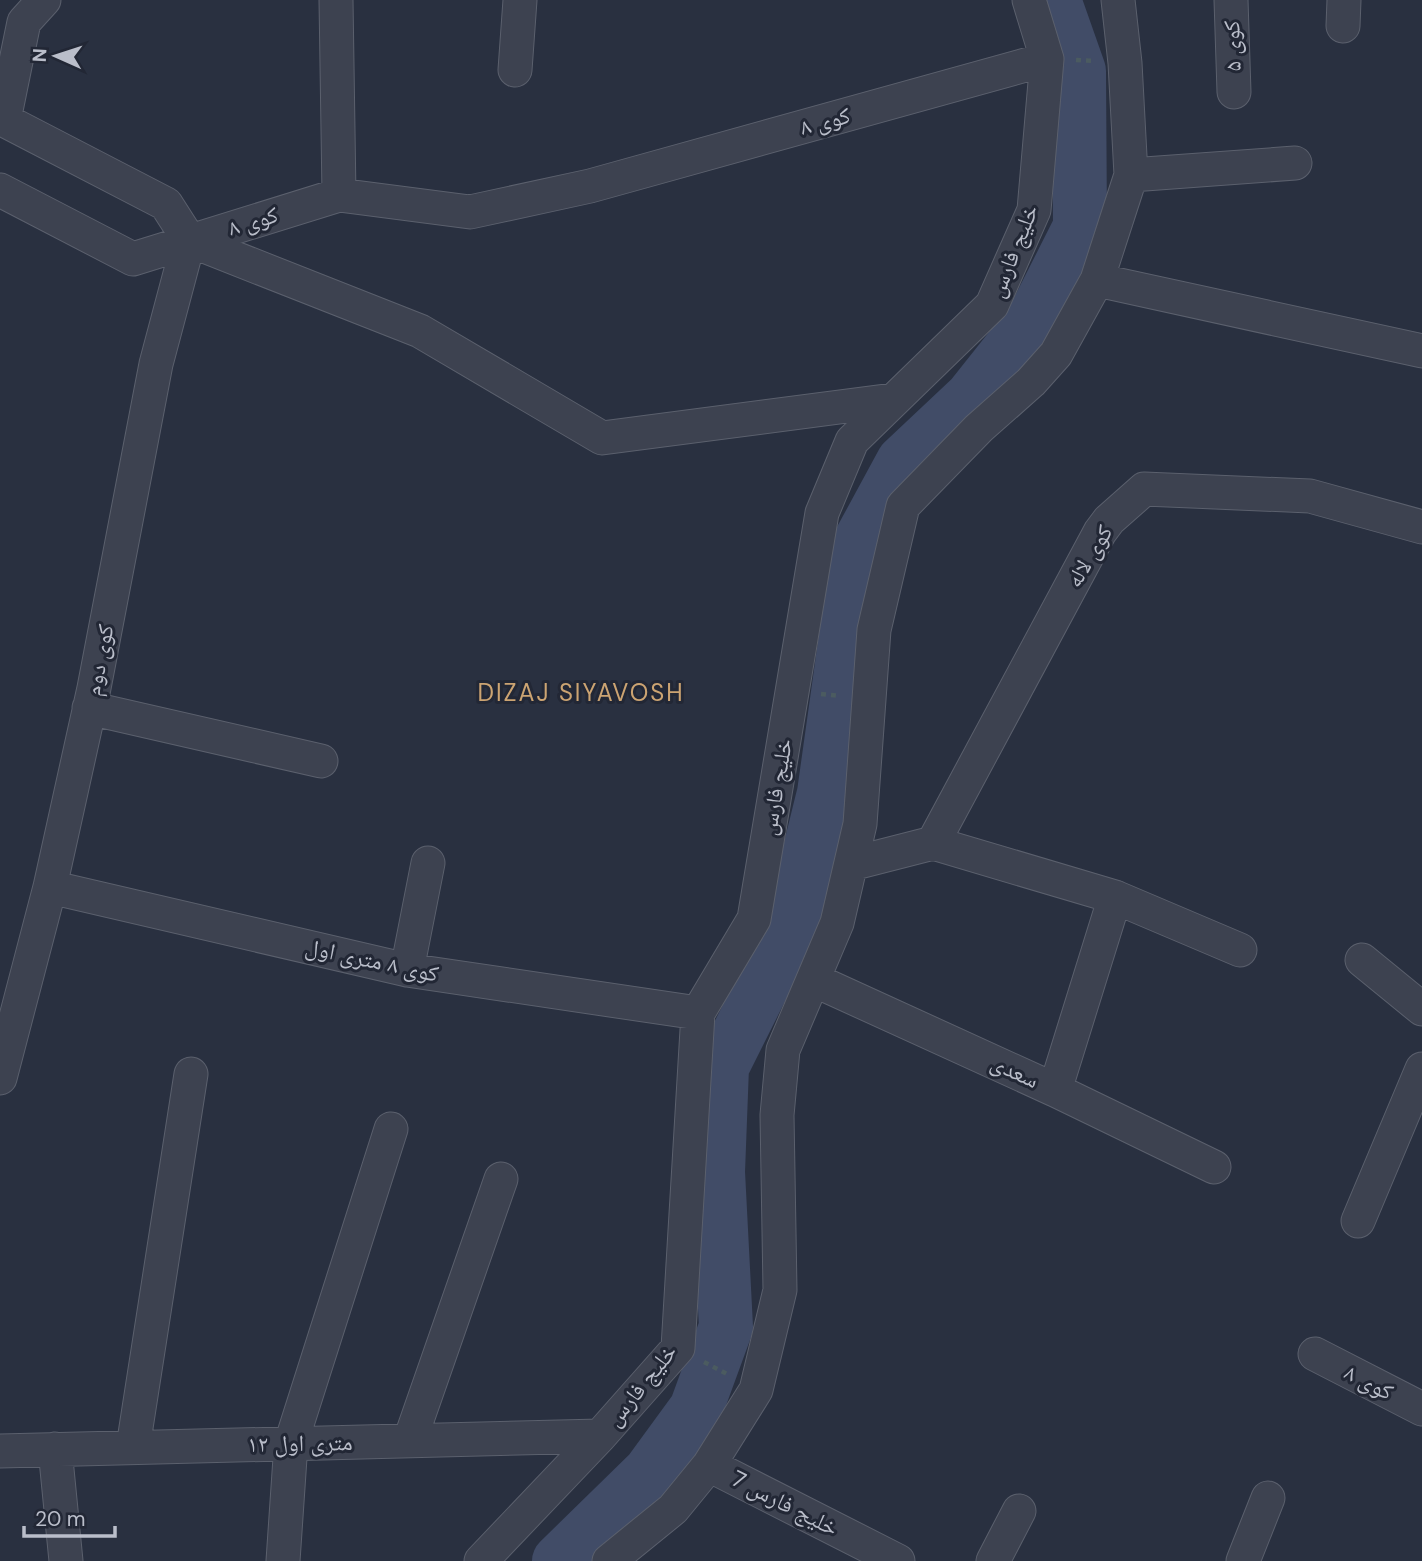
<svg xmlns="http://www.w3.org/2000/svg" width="1422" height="1561" viewBox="0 0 1422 1561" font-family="'DM Sans','Noto Naskh Arabic',sans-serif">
  <rect width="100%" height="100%" fill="#293040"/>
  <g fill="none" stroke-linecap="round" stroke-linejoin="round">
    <path stroke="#414c67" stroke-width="54" d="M559,1561L650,1472L696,1409L726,1327L718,1172L722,1067L790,931L824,793L859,543L903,462L971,398L1033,320L1080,227L1079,71L1054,0"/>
    <defs>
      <path id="street" d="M336,0L339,195
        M1231,0L1234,92
        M1343,26L1344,0
        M515,70L520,0
        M0,118L166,204L189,240
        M4,120L24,22L44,0
        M1131,175L1295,163
        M0,190L133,259L339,195L470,212L590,186L1047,59
        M189,240L420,331L602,438L893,400
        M1097,280L1422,351
        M89,708L321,761
        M933,843L1100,532L1109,520L1144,489L1310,496L1422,527
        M933,843L1115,897L1240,950
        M851,864L933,843
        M50,887L407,970L698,1013
        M1362,960L1422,1009
        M407,970L428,863
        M814,980L1055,1090L1214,1167
        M0,1078L50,887L94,688L156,364L189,240
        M1055,1090L1115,897
        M1358,1221L1422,1069
        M1315,1354L1422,1409
        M410,1440L501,1179
        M133,1447L191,1074
        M55,1449L66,1561
        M0,1451L600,1436
        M709,1465L898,1561
        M283,1561L291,1443L391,1129
        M481,1561L600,1436L678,1348L698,1013L754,919L822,513L852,441L992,305L1034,210L1047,59L1029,0
        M609,1561L673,1509L709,1465L756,1390L780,1290L777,1115L783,1050L837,923L860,824L874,630L903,506L979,428L1031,382L1056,354L1097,280L1131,175L1125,63L1118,0
        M993,1561L1019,1511
        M1243,1561L1268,1498"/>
    </defs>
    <use href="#street" stroke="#5b606d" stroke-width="35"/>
    <path stroke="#4b5b60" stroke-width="4.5" stroke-dasharray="5 5" stroke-linecap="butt" d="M1076,60L1095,61
      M821,694L840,696
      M704,1362L727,1374"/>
    <use href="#street" stroke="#3d4250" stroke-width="33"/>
  </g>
  <g text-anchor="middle" stroke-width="6" stroke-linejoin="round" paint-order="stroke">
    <g font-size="23" fill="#babeca" stroke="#222735">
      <text transform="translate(1232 46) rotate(-92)" y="8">کوی ۵</text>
      <text transform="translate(825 121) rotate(-15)" y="8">کوی ۸</text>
      <text transform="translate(253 221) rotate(-17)" y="8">کوی ۸</text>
      <text transform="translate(1013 251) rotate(-68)" y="8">خلیج فارس</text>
      <text transform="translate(1089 556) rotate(-59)" y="8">کوی لاله</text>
      <text transform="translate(99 660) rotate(-79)" y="8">کوی دوم</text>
      <text transform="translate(776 787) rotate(-80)" y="8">خلیج فارس</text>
      <text transform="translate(372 960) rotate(12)" y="8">کوی ۸ متری اول</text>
      <text transform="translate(1015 1071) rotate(25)" y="8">سعدی</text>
      <text transform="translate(1369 1382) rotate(27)" y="8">کوی ۸</text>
      <text transform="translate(641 1385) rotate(-51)" y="8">خلیج فارس</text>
      <text transform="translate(300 1443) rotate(-1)" y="8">۱۲ متری اول</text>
      <text transform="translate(785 1503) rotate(27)" y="8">خلیج فارس 7</text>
    </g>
    <g font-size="24" letter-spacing="2" fill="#cca472" stroke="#222735">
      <text x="581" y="701">DIZAJ SIYAVOSH</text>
    </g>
  </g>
  <g transform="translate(56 56) rotate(273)" stroke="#222735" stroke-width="5" paint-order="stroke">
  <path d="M0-5L12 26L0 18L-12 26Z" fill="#babeca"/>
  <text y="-10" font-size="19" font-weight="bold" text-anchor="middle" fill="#babeca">N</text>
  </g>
  <path d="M24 1526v10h91v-10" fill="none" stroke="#babeca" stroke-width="3.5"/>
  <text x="35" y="1526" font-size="21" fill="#babeca" stroke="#222735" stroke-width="5" paint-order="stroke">20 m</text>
</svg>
